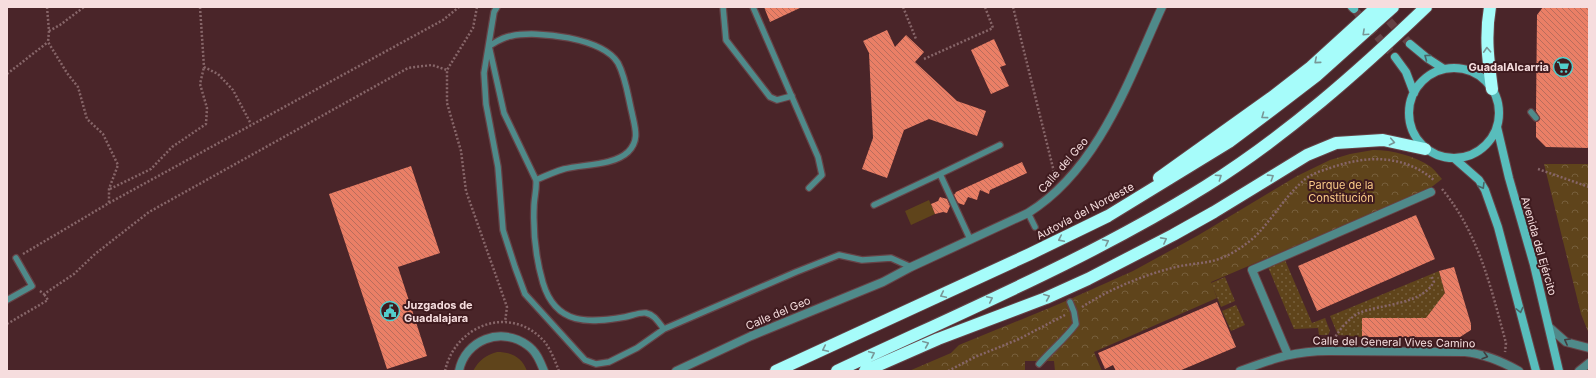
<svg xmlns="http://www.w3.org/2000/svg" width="1596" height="378" viewBox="0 0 1596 378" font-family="Inter,sans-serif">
  <defs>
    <pattern id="park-crowns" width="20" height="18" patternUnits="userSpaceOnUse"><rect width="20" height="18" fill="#5f441b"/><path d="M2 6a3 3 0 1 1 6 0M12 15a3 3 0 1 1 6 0" fill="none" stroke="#775f3c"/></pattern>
    <pattern id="garden-dots" width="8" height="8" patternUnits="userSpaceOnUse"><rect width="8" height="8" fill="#5f441b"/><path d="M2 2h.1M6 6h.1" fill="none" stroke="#775f3c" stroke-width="1.8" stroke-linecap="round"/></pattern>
    <pattern id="building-back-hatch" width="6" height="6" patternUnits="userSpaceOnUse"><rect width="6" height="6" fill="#ea7f66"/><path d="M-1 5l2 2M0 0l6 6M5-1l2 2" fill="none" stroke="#ba6d5c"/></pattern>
  </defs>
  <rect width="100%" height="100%" fill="#4a2529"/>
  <path fill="#5f441b" d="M929,200L935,214L911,225L905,211Z
    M497,352C511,352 522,357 527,371H473C479,360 486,355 497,352Z"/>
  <path fill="url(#park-crowns)" d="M1373,150C1393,150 1415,156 1431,167C1435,170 1439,176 1442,179L1429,189L1211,282L1217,298L1094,352L1102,371H1055L1054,361H1025V371H909L951,353L959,345L1059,304L1133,271L1197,236L1297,176L1330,160L1350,154Z
    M1544,164H1589V334L1581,314Z"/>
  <path fill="url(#garden-dots)" d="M1285,260L1312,323L1325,318L1330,331L1328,335H1319L1318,328L1294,329L1268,267Z
    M1439,271L1445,293L1428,318H1362V337L1338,335L1330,316Z
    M1225,277L1235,301L1221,307L1211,283Z
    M1236,305L1245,325L1231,331L1222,311Z"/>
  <path fill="url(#building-back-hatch)" d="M764,7H802L770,22Z
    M1543,7H1589V148L1546,147L1536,137V122L1539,121L1540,118L1536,111L1537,15Z
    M887,30L895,47L906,35L924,52L915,62L957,101L986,111L977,136L929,119L904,130L887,178L862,169L873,138L869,53L863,41Z
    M994,39L1006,65L1000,67L1009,86L991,94L971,50Z
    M1022,162L1027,173L990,190L989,194L980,190L977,200L968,197L964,205L958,203L954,195L956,192Z
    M411,166L440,253L398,267L427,356L387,369L329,194Z
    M940,197L947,199L950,206L947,213L943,212L935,214L931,204L938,201Z
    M1416,215L1435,259L1317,311L1298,266Z
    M1454,267L1471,324V330L1460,337H1362V318H1426L1445,293L1439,271Z
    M1217,302L1236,347L1179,371H1116L1113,365L1105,369L1098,353Z"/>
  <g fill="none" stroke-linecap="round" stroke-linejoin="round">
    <path stroke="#644144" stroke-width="8" stroke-dasharray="8 4" stroke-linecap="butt" d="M1354,9L1395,57
      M1381,12L1410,44"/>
    <defs>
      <path id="lane" d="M497,7L494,12L484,73L486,104L498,167L503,230L515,267L525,294L585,360L596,364L609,362L637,348L664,329L796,272L839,255L862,260L891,258L911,267
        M723,7L726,40L770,97L777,100L792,96
        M753,7L818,157L822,175L809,188
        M1531,112L1536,118
        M940,174L1000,145
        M536,180C545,176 554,172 564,169C583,164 613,166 628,152C640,140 635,128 632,113C628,97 626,78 618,63C603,38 537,30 511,36C503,37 496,42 489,46L504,113L536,180C537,189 534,198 534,207C533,231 536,259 543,283C556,326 589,323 625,317C631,316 640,312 646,313C655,315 658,322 664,329
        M874,205L940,174L970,239
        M1028,213L1035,227
        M7,300L32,286L16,258
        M1039,364C1051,350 1065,339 1076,324L1074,312L1070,302"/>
      <path id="street" d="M1549,327L1566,342L1589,348
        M1288,355L1252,270L1431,192
        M459,371C465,340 501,326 527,345C536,351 540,361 544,371
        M676,371L751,336L883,282L911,267L1028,213C1099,169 1129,79 1162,7
        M1240,371C1273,359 1293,351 1329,351L1465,352C1485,354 1501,361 1519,371
        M1579,371L1589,363"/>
      <path id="secondary" d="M1352,7L1354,9
        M1410,44L1427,58L1444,69
        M1395,57L1406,72L1414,93
        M1409 113a45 45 0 1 1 90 0a45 45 0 1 1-90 0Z
        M1497,127L1509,178L1534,265L1559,371
        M1455,159L1479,180L1485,190L1498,227L1536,371"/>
      <path id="highway" d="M1490,7C1485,36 1488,59 1492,89
        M1159,178L1271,98L1311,67L1377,7
        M776,371L1030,254L1108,216L1229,142L1273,109L1316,76L1393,7
        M837,371C960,313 1091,258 1206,186C1287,135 1358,72 1426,7
        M865,371L938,339L1046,298L1088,279L1173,235L1214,212L1307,155L1336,143L1383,140L1425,149"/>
    </defs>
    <use href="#lane" stroke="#664246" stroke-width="8"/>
    <use href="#street" stroke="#664246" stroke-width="10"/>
    <use href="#secondary" stroke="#664246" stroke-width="10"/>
    <use href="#highway" stroke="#664246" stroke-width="14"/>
    <path stroke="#876669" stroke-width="2.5" stroke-dasharray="2 2" stroke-linecap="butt" d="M47,7L49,31L48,42L67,73L78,87L87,119L103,134L118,165L109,189V203
      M200,7L204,67L218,74L233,90L251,124
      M477,7L473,28L447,70V103L461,151L466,191L507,307L505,322
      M903,7L916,39
      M1013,7L1055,176
      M49,31L60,25L84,7
      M924,59L993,28L985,7
      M7,74L48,42
      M1538,169L1589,187
      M110,189L151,169L172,147L206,124L207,108L200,84L204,67
      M1442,189C1479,234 1491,288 1506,343L1505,352
      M23,254L109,203L443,20L459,7
      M40,291L44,294L74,274L95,254L149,212L408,68L432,65L447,70
      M1082,307C1110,289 1143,275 1176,267C1192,263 1211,264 1226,256C1239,250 1253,240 1262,229C1276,213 1287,195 1303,181C1310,174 1321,171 1330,168C1367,155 1404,154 1435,181
      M7,324L48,300L44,294
      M1334,340C1337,332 1350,317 1359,313C1381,304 1421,305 1434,282L1431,275
      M445,371C455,325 510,304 544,341C551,350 555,361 559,371
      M948,371L975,357L1019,339L1065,315"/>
    <use href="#lane" stroke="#4f8a8a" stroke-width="5.5"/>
    <use href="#street" stroke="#4f8a8a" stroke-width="8"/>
    <use href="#secondary" stroke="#58bdbc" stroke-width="8"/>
    <use href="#highway" stroke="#a6fcfa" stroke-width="12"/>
  </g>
  <defs><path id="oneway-chevron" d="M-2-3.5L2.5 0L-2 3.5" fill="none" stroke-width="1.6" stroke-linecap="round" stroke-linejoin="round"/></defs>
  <g stroke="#789797">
    <use href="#oneway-chevron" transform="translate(1365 33) rotate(137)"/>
    <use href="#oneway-chevron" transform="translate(1487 50) rotate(-93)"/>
    <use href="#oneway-chevron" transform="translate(1317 61) rotate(139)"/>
    <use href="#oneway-chevron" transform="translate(1264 116) rotate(144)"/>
    <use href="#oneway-chevron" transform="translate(1392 142) rotate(12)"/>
    <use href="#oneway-chevron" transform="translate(1219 177) rotate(-34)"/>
    <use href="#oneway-chevron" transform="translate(1271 177) rotate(-32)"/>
    <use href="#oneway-chevron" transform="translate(1061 239) rotate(154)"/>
    <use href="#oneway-chevron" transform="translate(1164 240) rotate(-28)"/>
    <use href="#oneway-chevron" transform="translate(1106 242) rotate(-27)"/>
    <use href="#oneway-chevron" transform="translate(943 295) rotate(155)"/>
    <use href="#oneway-chevron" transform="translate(1047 297) rotate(-23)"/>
    <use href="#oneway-chevron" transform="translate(990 299) rotate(-25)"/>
    <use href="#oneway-chevron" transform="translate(926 344) rotate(-23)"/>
    <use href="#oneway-chevron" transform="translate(825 349) rotate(155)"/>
    <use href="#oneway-chevron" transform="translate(872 354) rotate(-25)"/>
  </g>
  <g stroke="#4a6466">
    <use href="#oneway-chevron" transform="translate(1427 57) rotate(-143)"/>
    <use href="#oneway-chevron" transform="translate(1482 186) rotate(59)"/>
    <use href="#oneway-chevron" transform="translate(1520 310) rotate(76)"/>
  </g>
  <g stroke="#443c3f">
    <use href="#oneway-chevron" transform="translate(1567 341) rotate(-152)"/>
    <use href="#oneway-chevron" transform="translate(1485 356) rotate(16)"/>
  </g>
  <defs>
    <symbol id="supermarket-ring" viewBox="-11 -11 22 22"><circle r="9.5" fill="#3f1b1f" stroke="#52cdcc" stroke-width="1.5"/><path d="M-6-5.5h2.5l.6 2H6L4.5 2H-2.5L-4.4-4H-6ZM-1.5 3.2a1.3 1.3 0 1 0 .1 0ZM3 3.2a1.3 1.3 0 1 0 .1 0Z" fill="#52cdcc"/></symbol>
    <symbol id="civic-ring" viewBox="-11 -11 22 22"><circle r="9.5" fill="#3f1b1f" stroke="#52cdcc" stroke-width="1.5"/><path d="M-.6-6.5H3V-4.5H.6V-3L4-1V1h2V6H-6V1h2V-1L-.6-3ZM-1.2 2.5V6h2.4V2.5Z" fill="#52cdcc"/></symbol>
  </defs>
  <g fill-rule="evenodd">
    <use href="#supermarket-ring" x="1552" y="56" width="22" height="22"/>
    <use href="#civic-ring" x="379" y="300" width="22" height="22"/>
  </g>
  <g text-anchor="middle" stroke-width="4" stroke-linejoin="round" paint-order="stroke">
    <g font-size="11" font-weight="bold" fill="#f6ddde" stroke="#3f1b1f" text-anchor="end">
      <text x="1549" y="71">GuadalAlcarria</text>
      <text x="404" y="309" text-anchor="start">Juzgados de<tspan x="404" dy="13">Guadalajara</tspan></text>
    </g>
    <g font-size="11" fill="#f6ddde" stroke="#3f1b1f">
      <text transform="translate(1063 165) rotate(-49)" y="4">Calle del Geo</text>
      <text transform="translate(1085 211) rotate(-28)" y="4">Autovía del Nordeste</text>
      <text transform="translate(1539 246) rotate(74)" y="4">Avenida del Ejército</text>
      <text transform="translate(778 313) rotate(-23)" y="4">Calle del Geo</text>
      <text transform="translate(1394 342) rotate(1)" y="4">Calle del General Vives Camino</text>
    </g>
    <g font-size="11" fill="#fbcb88" stroke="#3f1b1f">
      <text x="1341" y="189">Parque de la<tspan x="1341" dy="13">Constitución</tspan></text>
    </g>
  </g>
  <rect width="1596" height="378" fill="none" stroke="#f6ddde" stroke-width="16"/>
</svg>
